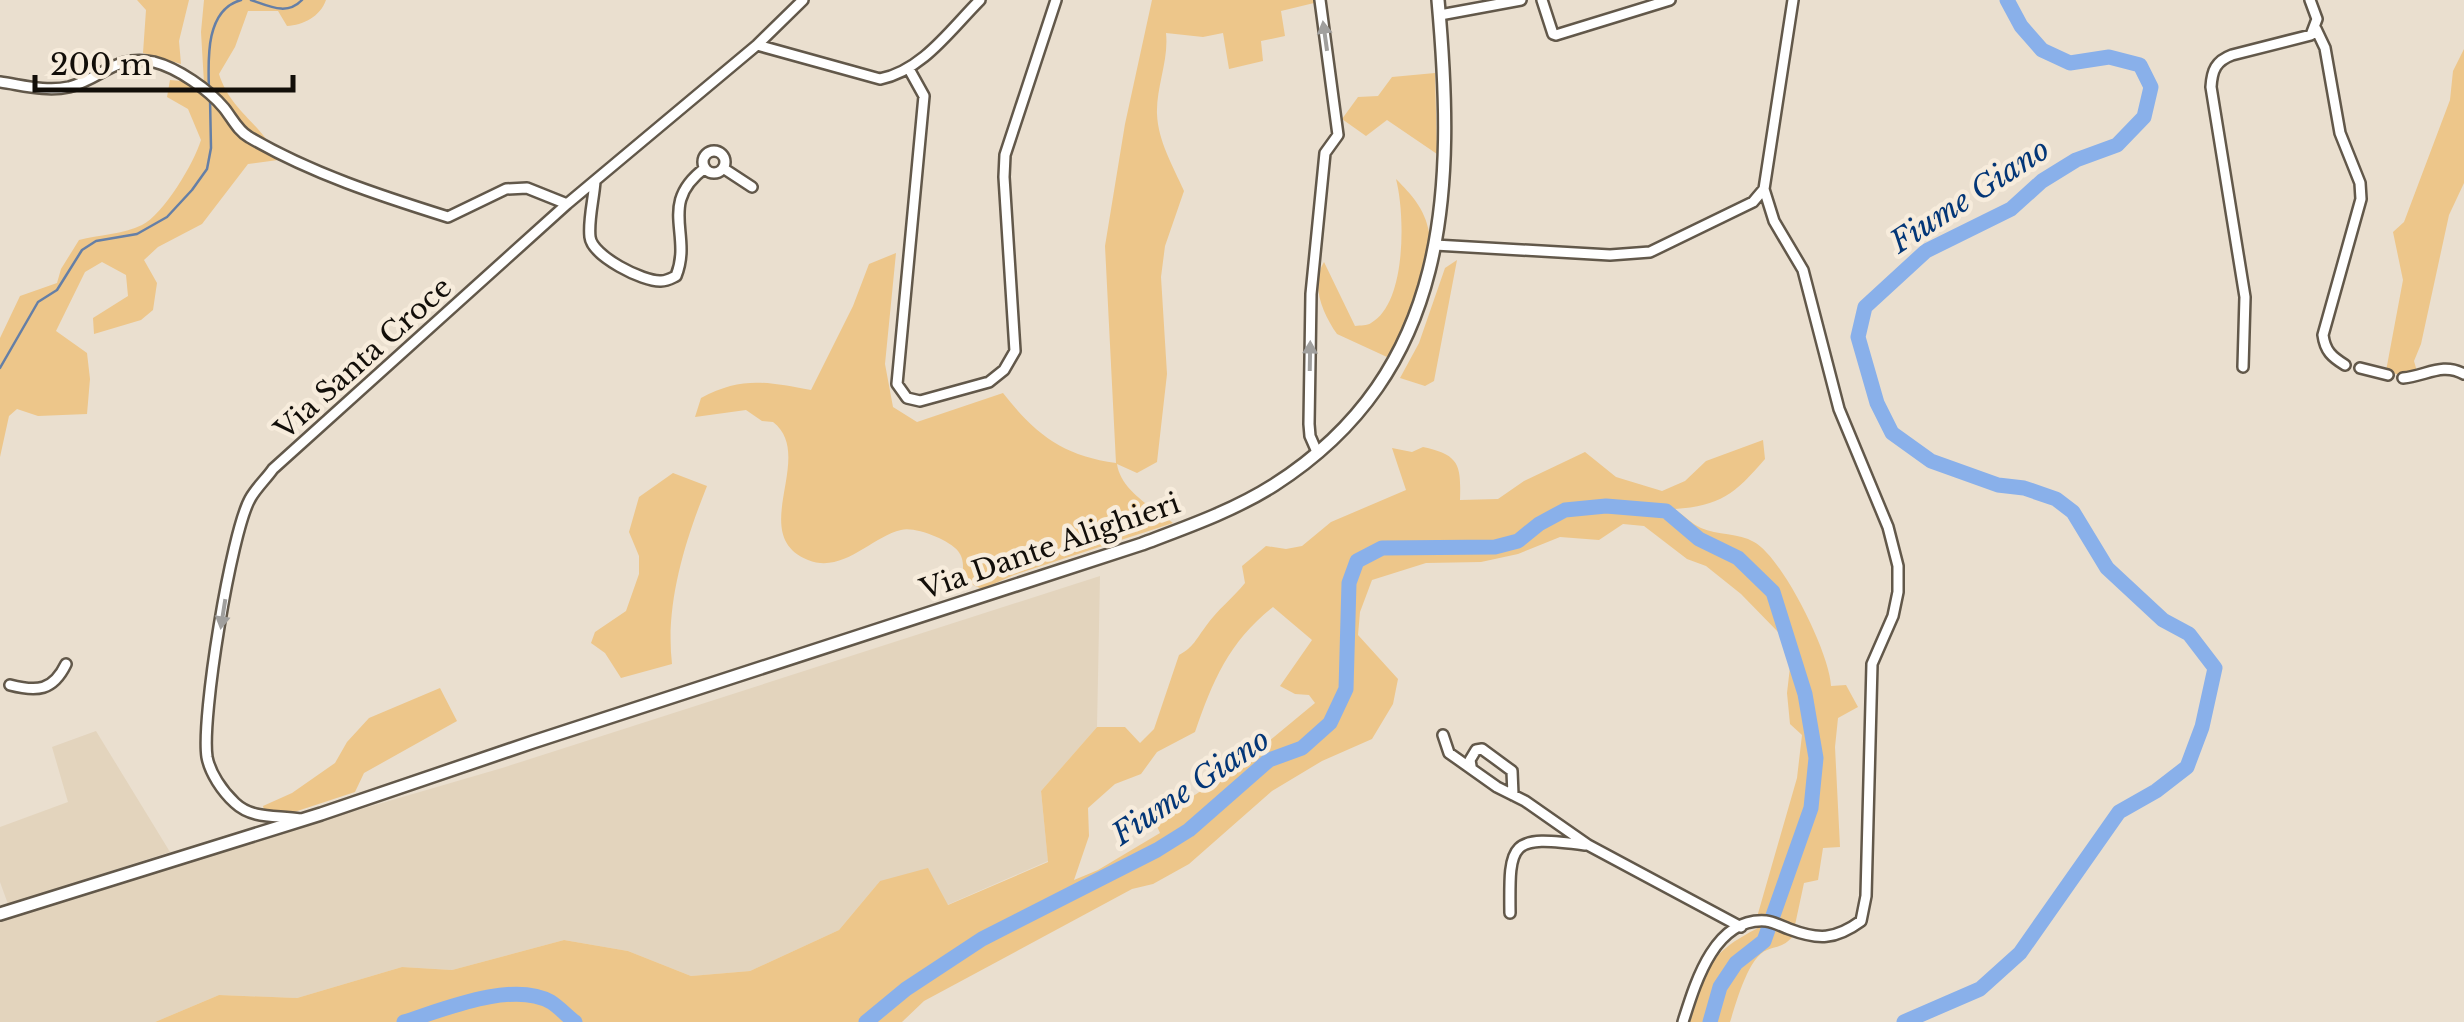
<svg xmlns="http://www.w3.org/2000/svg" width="2464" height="1022" viewBox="0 0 2464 1022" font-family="'Libre Baskerville',serif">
  <rect width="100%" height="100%" fill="#eadfcf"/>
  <path fill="#e3d4bd" d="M1100,576L1097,727L1041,791L1048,861L947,905L880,881L839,930L750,971L691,976L628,951L564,940L452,970L402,967L297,998L219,995L155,1022H0V922L125,878L502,768Z
    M96,731L170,852L8,904L0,882V827L68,802L52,747Z"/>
  <path fill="#edc68a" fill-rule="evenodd" d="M137,0H189L179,41L181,64L143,53L146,10Z
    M204,0H326C320,17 303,25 287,26L278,11H248L235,47L219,74C231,113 264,124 278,160L248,164L202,224L158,247L144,260L157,283L153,310L141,320L94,334L93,318L128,296L126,275L102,262L85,272L56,331L87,353L90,379L87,414L38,416L17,409L9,416L0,457V338L20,296L57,283L61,269L79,240C98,235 124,234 142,225C164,214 194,163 201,140L188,109L167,97L170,80L204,83L201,32Z
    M1152,0H1314V3L1281,11L1285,36L1261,41L1263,61L1229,69L1223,33L1203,37L1166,33C1169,60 1156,87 1157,114C1158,141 1173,166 1184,191L1165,246L1161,277L1167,374L1157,462L1137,473L1117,464C1121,491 1152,507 1173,523L1014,575L982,589L962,580C963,569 965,560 958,551C949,540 915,526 901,530C871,537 843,574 808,560C746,535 817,456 773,422L762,421L746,410L695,417L701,398C742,376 767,382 811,390L853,306L869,264L896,253L885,364L893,407L917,422L1003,393C1035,434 1063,456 1116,463L1105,246L1125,124Z
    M2464,49V183L2449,215L2421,344L2414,361L2418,375L2403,376L2386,371L2403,280L2393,232L2404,222L2450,100L2453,71Z
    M1435,73L1437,154L1387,120L1366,136L1342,119L1358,97L1378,96L1392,77Z
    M1396,179C1411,194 1425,209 1429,232C1434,262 1404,332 1387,357L1337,334C1323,314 1310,285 1324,262L1355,326C1361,325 1367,326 1371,323C1407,303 1405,213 1396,179Z
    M1457,260L1434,381L1425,386L1400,378L1419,343L1445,268Z
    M1763,440L1765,459C1735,494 1720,506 1675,509C1683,515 1692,524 1701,528C1717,535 1739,533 1754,542C1783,558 1830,654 1831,686L1846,685L1858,707L1838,718L1835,747L1840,847L1823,848L1818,880L1804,883L1795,925L1757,917L1797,778L1802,735L1790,724L1787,693L1790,667L1781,635L1741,594L1706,566L1687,559L1644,526L1623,524L1599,540L1560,537L1518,554L1481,562L1426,563L1372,580L1360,612L1358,635L1398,679L1393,704L1372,739L1322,761L1272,791L1189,864L1153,884L1132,889L924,1001L902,1022H155L219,995L297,998L402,967L452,970L564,940L628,951L691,976L750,971L839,930L880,881L928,868L948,905L1048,862L1041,791L1097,727H1125L1140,743L1154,729L1179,655C1194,647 1196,639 1206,626C1217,610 1233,598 1245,583L1242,566L1266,546L1286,549L1302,546L1331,522L1406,490L1392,448L1412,452L1423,447C1460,455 1461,465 1460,500L1498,499L1524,481L1585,452L1616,477L1662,491L1685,481L1706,461ZM1273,607L1312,640L1280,686L1295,694L1309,695L1315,703L1245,761L1155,822L1160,833L1098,870L1074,880L1089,836L1088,808L1115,784L1141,774L1157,752L1195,732C1213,680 1229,642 1273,607Z
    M673,473L707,486C685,541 665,604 672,664L621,678L605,653L591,643L595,632L626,611L639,574V556L629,532L639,497Z
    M440,688L457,721L364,773L355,792L267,821L263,806L292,793L335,763L347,742L369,718Z
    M1764,925L1794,935C1784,947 1780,945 1767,950C1748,957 1736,1004 1730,1022H1690C1709,965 1707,953 1764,925Z"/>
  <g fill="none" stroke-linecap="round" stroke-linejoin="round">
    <path stroke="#657fa6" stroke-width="2.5" d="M251,0C269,6 287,16 302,0
      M209,90C208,60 205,10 241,0
      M0,368L38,302L57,290L82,250L96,241L137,234L167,217L192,190L207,169L211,148L210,98"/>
    <path stroke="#89b0ea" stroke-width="15" d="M404,1022C442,1010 513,980 551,1002C559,1007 567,1016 575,1022
      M866,1022L906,989L982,939L1157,850L1189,830L1269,760L1302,748L1330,723L1346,689L1349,583L1357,561L1382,548L1495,547L1518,541L1539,524L1565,510L1606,506L1666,511L1699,539L1738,558L1773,592L1805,694L1816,758L1811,808L1764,941L1736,963L1720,987L1710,1022
      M1904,1022L1980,989L2020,953L2119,812L2156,791L2187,767L2202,727L2215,668L2189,634L2163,620L2107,568L2073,512L2056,499L2024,488L1998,485L1931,461L1892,433L1877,403L1858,337L1865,307L1926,251L2011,209L2042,181L2076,160L2117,145L2144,117L2151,87L2140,65L2109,57L2070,63L2042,50L2021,26L2007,0"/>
    <defs>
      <path id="minor" d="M1542,0L1553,34L1556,35L1670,0
        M1440,15L1521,0
        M2316,29L2325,48L2340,133L2360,183L2361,199L2323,335C2325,351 2332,357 2345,365
        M757,45L880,79C922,71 951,29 980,0
        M909,69L924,96L897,384L907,398L920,401L989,382L1004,370L1015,351L1004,177L1005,155L1056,0
        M0,82C22,85 46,92 69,87C103,78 115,54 154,62C178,68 209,90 224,108C232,118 238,131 249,137C310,173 381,196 448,217L506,189L527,188L567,204
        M703 162a11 11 0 1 1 22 0a11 11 0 1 1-22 0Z
        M723,168L752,187
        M595,181C594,198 588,220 590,237C592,256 643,282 661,281C667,281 670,279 676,276C693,234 657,204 705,168
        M1435,245L1610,255L1650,252L1753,202L1764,189L1793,0
        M2243,367L2245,297L2211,87C2212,70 2216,61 2232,55L2311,35L2317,19L2310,0
        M2360,368L2388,375
        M2403,378C2426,376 2442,362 2464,374
        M1317,452L1310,436L1309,424L1311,294L1325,153L1338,135L1320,0
        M10,685C37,692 53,691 66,664
        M1443,735L1449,753L1497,787L1525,801L1588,845L1741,927
        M1471,766L1470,760L1476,750L1482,749L1512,771L1513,795
        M300,819C278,815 253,820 235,803C222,791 210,773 207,757C201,718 231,533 250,499C256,488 266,479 273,469L567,204L757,45L803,0
        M1510,913C1509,841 1510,835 1585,845
        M1683,1022C1695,984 1714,917 1766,921C1774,922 1781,926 1789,929C1818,940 1835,940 1861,921L1866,896L1872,664L1893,616L1898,592V566L1888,527L1839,409L1803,270L1774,221L1764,189"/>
      <path id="major" d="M0,914L321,814L533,742L1142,544C1187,527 1233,511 1274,485C1452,371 1455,188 1438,0"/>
    </defs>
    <use href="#minor" stroke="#62584a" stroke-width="14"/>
    <use href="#major" stroke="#62584a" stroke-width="16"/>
    <use href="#minor" stroke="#fff" stroke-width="9"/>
    <use href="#major" stroke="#fff" stroke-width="11"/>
  </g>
  <defs><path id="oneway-solid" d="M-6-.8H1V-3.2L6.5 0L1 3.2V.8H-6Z" transform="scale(2.5)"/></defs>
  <g fill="#a09f9d">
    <use href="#oneway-solid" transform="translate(1325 36) rotate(-98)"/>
    <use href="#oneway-solid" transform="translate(1310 356) rotate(-89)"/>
    <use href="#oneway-solid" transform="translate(223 614) rotate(99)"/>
  </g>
  <g text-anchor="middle" stroke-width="9" stroke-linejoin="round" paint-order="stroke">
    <g font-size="28" fill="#120e09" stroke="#f7ecdc">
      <text transform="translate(363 358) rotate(-42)" y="10">Via Santa Croce</text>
      <text transform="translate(1050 546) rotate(-19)" y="10">Via Dante Alighieri</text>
    </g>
    <g font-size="30" font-style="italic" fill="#033677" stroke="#f7ecdc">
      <text transform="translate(1970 196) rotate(-33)" y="10">Fiume Giano</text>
      <text transform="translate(1191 787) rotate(-34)" y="10">Fiume Giano</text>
    </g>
  </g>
  <path d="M35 75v15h258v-15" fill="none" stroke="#120e09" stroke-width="5"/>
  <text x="50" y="75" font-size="30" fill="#120e09" stroke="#f7ecdc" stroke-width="8" paint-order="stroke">200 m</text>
</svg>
